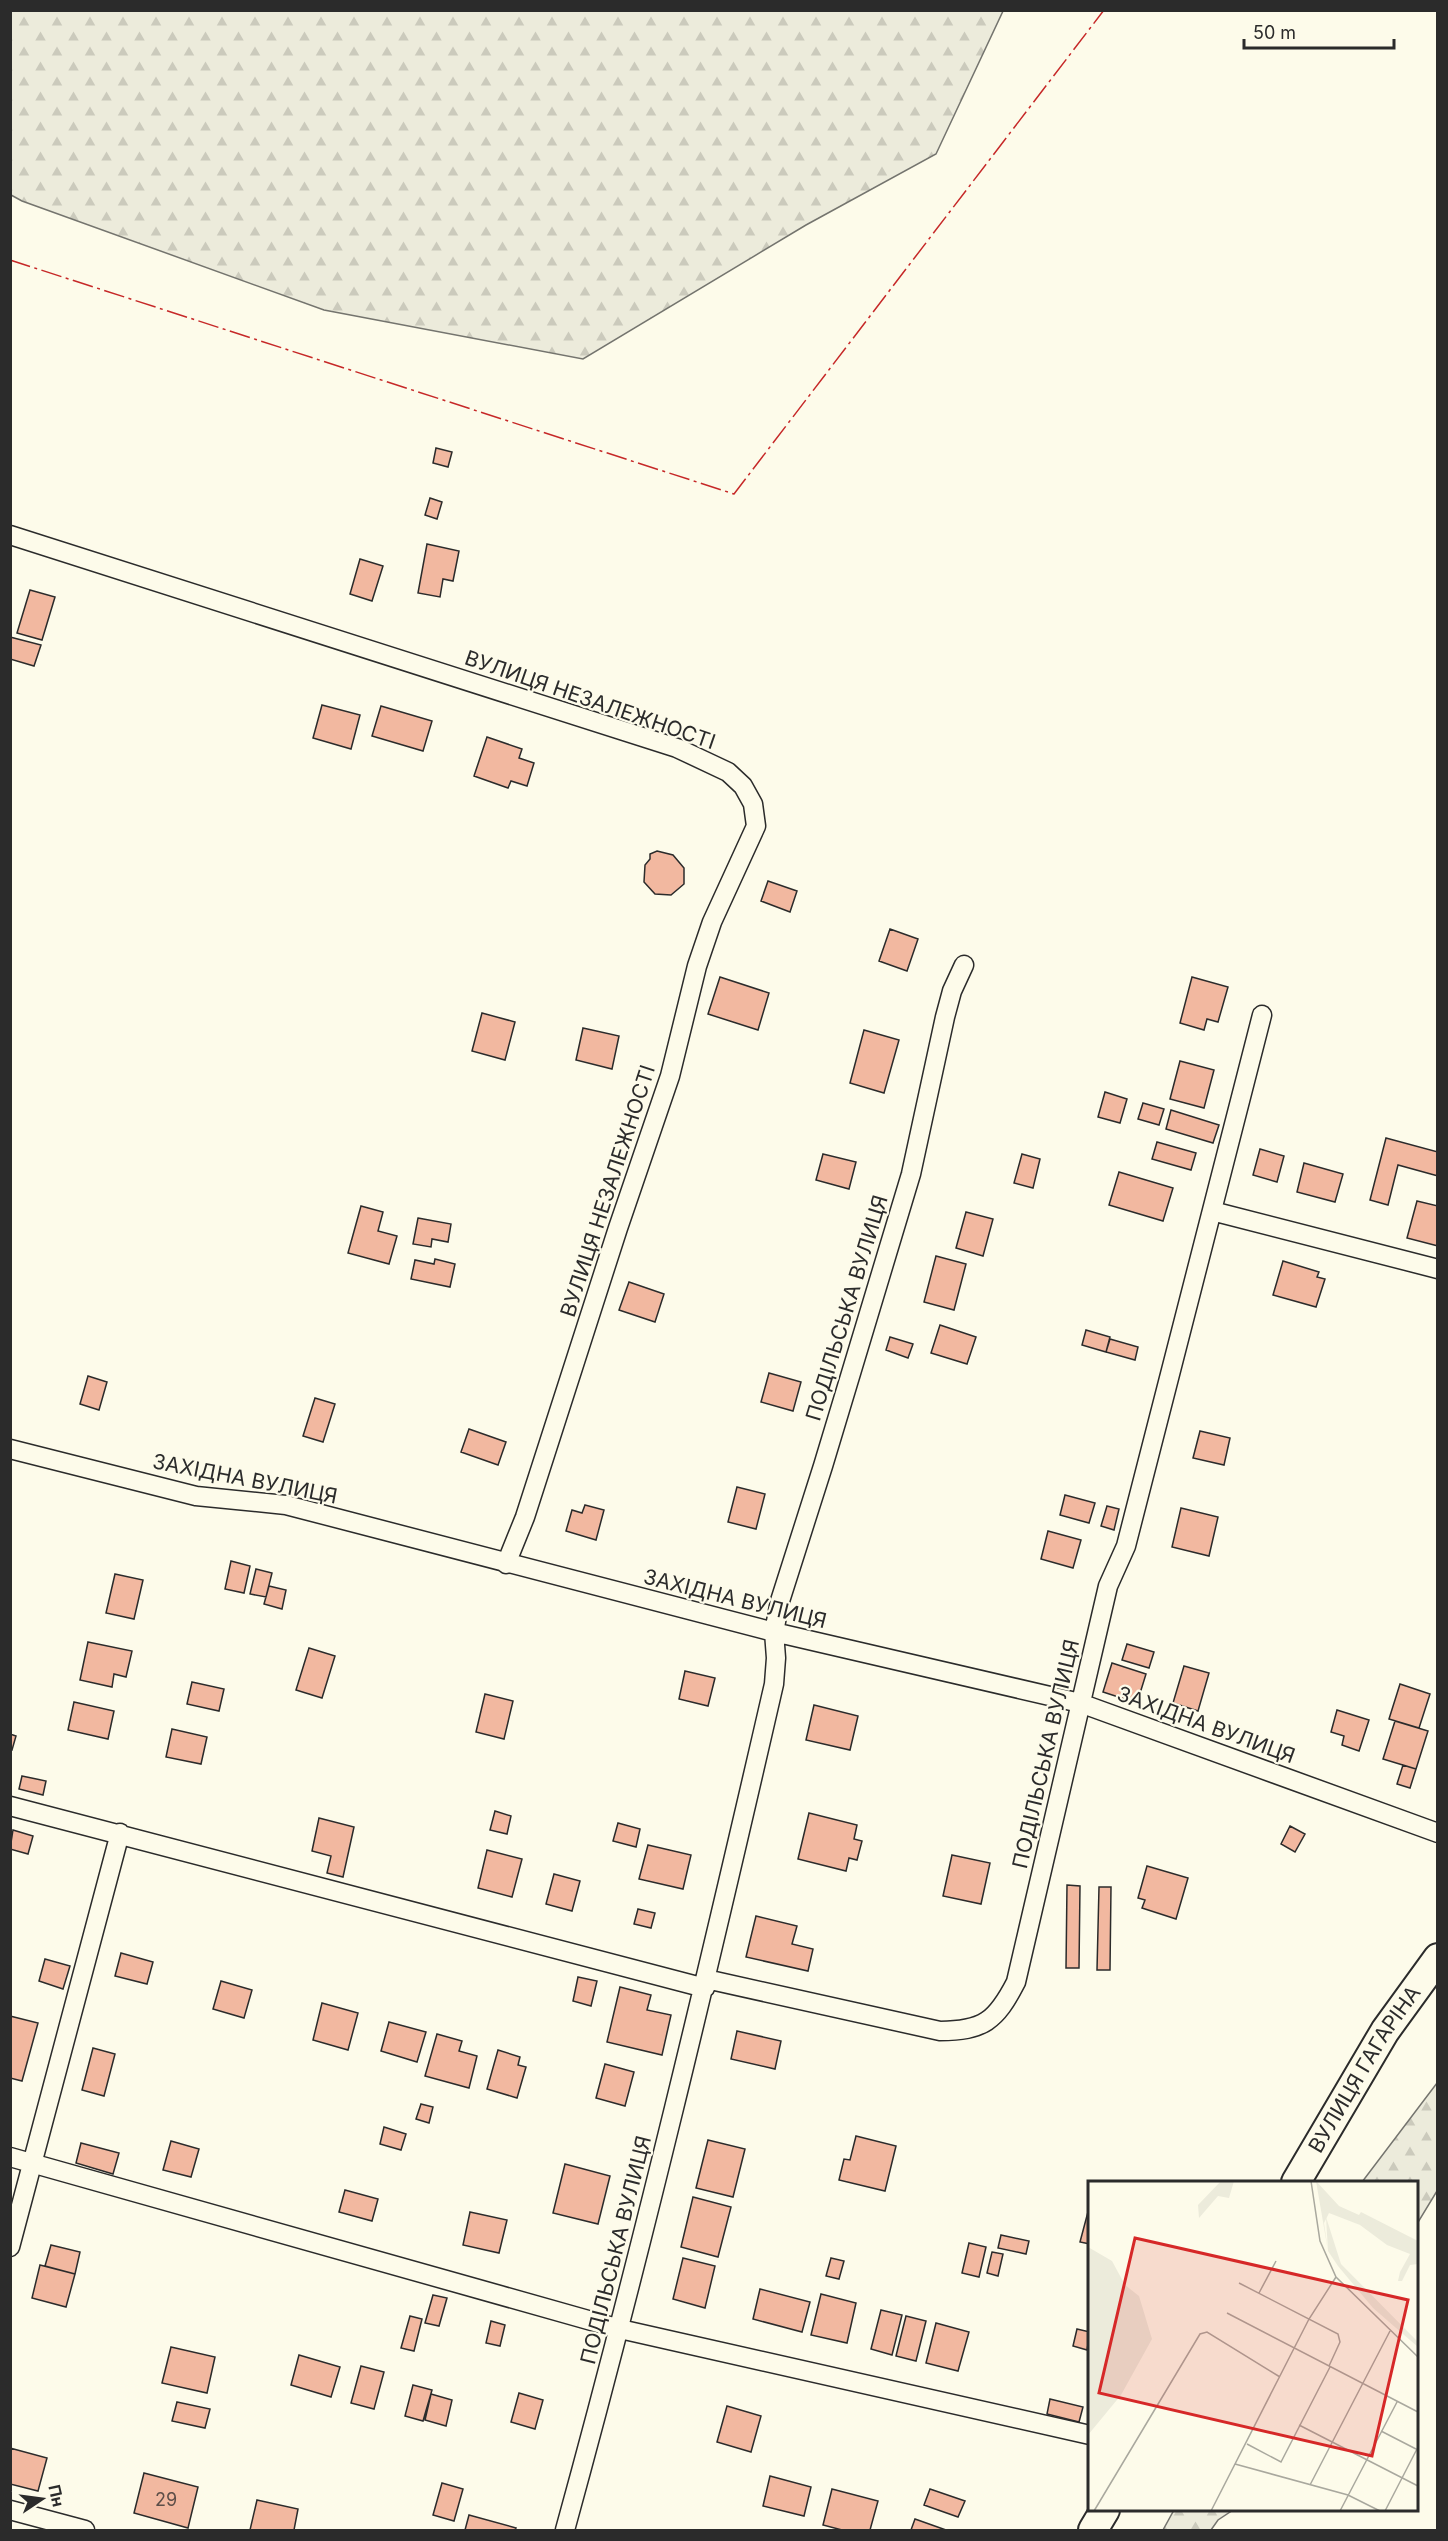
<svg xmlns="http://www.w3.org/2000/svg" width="1448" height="2541" viewBox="0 0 1448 2541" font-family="Inter,sans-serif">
  <defs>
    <pattern id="forest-firs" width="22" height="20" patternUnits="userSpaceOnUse" patternTransform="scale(1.5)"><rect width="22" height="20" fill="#ecebdb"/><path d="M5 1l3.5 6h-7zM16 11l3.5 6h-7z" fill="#cbcabc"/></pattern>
  </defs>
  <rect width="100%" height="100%" fill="#fdfbea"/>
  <path fill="url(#forest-firs)" stroke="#74746e" stroke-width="1.5" d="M11,10H1003V11L936,154L806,225L583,359L324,310L22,201L11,195Z
    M1437,2083V2191L1417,2224L1416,2182H1362Z
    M1174,2510H1233L1218,2520L1211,2530H1163Z"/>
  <path fill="#f2b8a0" stroke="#2b2b2b" stroke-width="1.5" d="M436,448L452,452L448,467L433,463Z
    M430,498L442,502L437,519L425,515Z
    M427,544L459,551L453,581L443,579L440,597L418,593Z
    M360,559L383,566L372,601L350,594Z
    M30,590L55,597L42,640L17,633Z
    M10,637L41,645L34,666L10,659Z
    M322,705L360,715L351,749L313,738Z
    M381,706L432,721L423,751L372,736Z
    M487,737L522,749L519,758L534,763L527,786L511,781L508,788L474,776Z
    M657,851L673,855L684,868V884L671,895L655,894L644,882L645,865L650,859V854Z
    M768,881L797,891L790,912L761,901Z
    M890,929L918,939L907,971L879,961Z
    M720,977L769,993L758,1030L708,1014Z
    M1192,977L1228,987L1218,1022L1207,1019L1204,1030L1180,1023Z
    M482,1013L515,1022L505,1060L472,1051Z
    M583,1028L619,1036L612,1069L576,1060Z
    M864,1030L899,1040L884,1093L850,1083Z
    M1180,1061L1214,1070L1204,1108L1170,1099Z
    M1105,1092L1127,1099L1120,1123L1098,1117Z
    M1143,1103L1164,1109L1159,1125L1138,1119Z
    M1171,1110L1219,1125L1213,1143L1166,1129Z
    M1386,1138L1438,1152V1176L1398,1165L1388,1205L1370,1200Z
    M1157,1142L1196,1153L1191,1170L1152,1159Z
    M1260,1149L1284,1156L1277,1182L1253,1175Z
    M823,1154L856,1162L849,1189L816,1180Z
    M1022,1154L1040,1159L1033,1188L1014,1183Z
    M1304,1163L1343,1174L1335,1202L1297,1192Z
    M1119,1172L1173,1188L1163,1221L1109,1205Z
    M1417,1201L1438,1206V1246L1407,1238Z
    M361,1206L383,1212L378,1231L397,1236L389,1264L348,1253Z
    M966,1212L993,1219L983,1256L956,1248Z
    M418,1218L451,1224L448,1242L432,1239L431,1247L413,1244Z
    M936,1256L966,1264L954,1310L924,1302Z
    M435,1259L455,1264L450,1287L411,1279L415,1260L434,1264Z
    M1283,1261L1319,1272L1317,1277L1325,1279L1316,1307L1273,1295Z
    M629,1282L664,1294L655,1322L619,1310Z
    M940,1325L976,1337L967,1364L931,1353Z
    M1086,1330L1110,1337L1106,1352L1082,1345Z
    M890,1337L913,1344L908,1358L886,1350Z
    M1110,1339L1138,1347L1135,1360L1106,1352Z
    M769,1373L801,1382L793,1411L761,1402Z
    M88,1376L107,1382L99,1410L80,1404Z
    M315,1398L335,1404L323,1442L303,1436Z
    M469,1429L506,1442L498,1465L461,1452Z
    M1200,1431L1230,1438L1224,1465L1193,1458Z
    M737,1487L765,1494L756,1529L728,1522Z
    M1065,1495L1095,1503L1089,1523L1060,1515Z
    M585,1505L604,1510L596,1540L566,1531L572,1510L582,1513Z
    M1107,1506L1119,1509L1114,1530L1101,1526Z
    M1181,1508L1218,1517L1209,1556L1172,1547Z
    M1048,1531L1081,1540L1073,1568L1041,1559Z
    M231,1561L250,1566L244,1593L225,1589Z
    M256,1569L272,1573L266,1597L250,1594Z
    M115,1574L143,1580L134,1619L106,1613Z
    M269,1586L286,1590L282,1609L264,1604Z
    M88,1642L132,1651L126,1677L114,1674L112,1687L80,1680Z
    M1127,1644L1154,1652L1149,1668L1122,1660Z
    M309,1648L335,1656L322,1698L296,1690Z
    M1112,1663L1146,1674L1137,1703L1103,1692Z
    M1184,1666L1209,1673L1198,1711L1173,1703Z
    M685,1671L715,1678L708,1706L679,1699Z
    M192,1682L224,1689L219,1711L187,1704Z
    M1400,1684L1430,1694L1419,1728L1389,1719Z
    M485,1694L513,1701L504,1739L476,1732Z
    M74,1702L114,1711L108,1739L68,1730Z
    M814,1705L858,1716L850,1750L806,1740Z
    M1337,1710L1369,1720L1359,1751L1342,1745L1344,1736L1331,1732Z
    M1395,1721L1428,1731L1416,1769L1383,1759Z
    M172,1729L207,1737L201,1764L166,1757Z
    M10,1734L16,1736L12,1750L10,1749Z
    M1403,1765L1416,1769L1410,1788L1397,1784Z
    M22,1776L46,1781L43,1795L19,1789Z
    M495,1811L511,1816L507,1834L490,1830Z
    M809,1813L857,1825L854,1839L862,1841L857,1860L849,1858L846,1871L798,1859Z
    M319,1818L354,1827L343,1877L327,1873L331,1856L312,1851Z
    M618,1823L640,1829L636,1847L613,1841Z
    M1290,1826L1305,1834L1295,1852L1281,1844Z
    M13,1830L33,1836L28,1854L10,1849Z
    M648,1845L691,1855L683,1889L639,1879Z
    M487,1850L522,1859L512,1897L478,1888Z
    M952,1855L990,1863L981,1904L943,1896Z
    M1147,1866L1188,1878L1176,1919L1142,1908L1145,1900L1138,1898Z
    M554,1874L580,1881L572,1911L546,1904Z
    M1067,1885L1080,1886L1079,1968H1066Z
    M1099,1887H1111L1110,1970H1097Z
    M638,1909L655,1913L651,1928L634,1924Z
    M756,1916L797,1926L792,1944L813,1949L808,1971L746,1957Z
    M121,1953L153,1962L147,1984L115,1976Z
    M45,1959L70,1966L63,1989L39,1981Z
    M578,1977L597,1981L591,2006L573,2001Z
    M221,1981L252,1990L244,2018L213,2009Z
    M620,1987L651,1995L647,2010L671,2015L662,2055L607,2042Z
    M322,2003L358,2013L348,2050L313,2040Z
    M10,2016L38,2023L22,2081L10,2078Z
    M389,2022L426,2032L417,2062L381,2051Z
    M737,2031L781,2041L775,2069L731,2059Z
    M437,2034L462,2041L459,2051L477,2056L469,2088L425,2076Z
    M93,2048L115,2054L104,2096L82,2090Z
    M498,2050L520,2057L518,2065L526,2067L517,2098L487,2089Z
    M605,2064L634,2072L625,2106L596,2098Z
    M421,2104L433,2107L429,2123L416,2119Z
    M384,2127L406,2134L401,2150L380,2144Z
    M856,2136L896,2146L885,2191L839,2180L844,2159L850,2160Z
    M708,2140L745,2149L733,2197L696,2188Z
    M171,2141L199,2149L191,2177L163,2170Z
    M81,2143L119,2153L113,2174L76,2163Z
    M565,2164L610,2176L598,2224L553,2213Z
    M345,2190L378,2199L372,2221L339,2212Z
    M693,2197L731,2207L718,2257L681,2247Z
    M1089,2208H1090V2244L1080,2242Z
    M470,2212L507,2220L499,2253L463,2245Z
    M1001,2235L1029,2241L1026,2254L998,2248Z
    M969,2243L986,2247L979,2277L962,2273Z
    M51,2245L80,2252L75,2274L45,2266Z
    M992,2252L1003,2254L998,2276L987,2273Z
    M683,2258L715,2266L705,2308L673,2299Z
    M831,2258L844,2261L839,2279L826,2276Z
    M40,2265L75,2274L66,2307L32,2298Z
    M760,2289L810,2302L802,2332L753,2319Z
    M821,2294L856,2303L847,2343L811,2335Z
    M433,2295L447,2298L439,2326L425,2323Z
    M881,2310L902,2315L892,2355L871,2349Z
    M410,2316L422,2319L414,2351L401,2348Z
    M906,2316L926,2321L916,2361L896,2356Z
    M491,2321L505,2325L500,2346L486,2343Z
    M936,2323L969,2332L958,2371L926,2363Z
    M1077,2329L1090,2332L1087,2350L1073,2346Z
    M171,2347L215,2357L207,2393L162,2383Z
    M299,2355L340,2367L331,2397L291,2385Z
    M361,2366L384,2372L374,2409L351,2403Z
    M413,2385L432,2390L423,2421L405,2416Z
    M519,2393L543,2400L535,2429L511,2422Z
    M431,2394L452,2400L446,2426L425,2420Z
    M1050,2399L1083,2407L1079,2422L1047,2414Z
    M177,2402L210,2409L205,2428L172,2421Z
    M727,2406L761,2416L751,2452L717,2442Z
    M10,2448L47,2458L38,2491L10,2484Z
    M144,2473L198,2487L188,2528L134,2513Z
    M770,2476L811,2487L804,2516L763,2506Z
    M442,2483L463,2489L454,2521L433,2515Z
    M832,2489L878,2501L870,2530H842L823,2525Z
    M930,2489L965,2501L958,2517L924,2505Z
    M257,2500L298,2509L294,2530H250Z
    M469,2515L516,2528L515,2530H465Z
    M915,2519L946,2530H911Z"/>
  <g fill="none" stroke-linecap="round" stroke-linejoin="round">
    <defs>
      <path id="street" d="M10,535L677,748L728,772L743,786L753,804L756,826L712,922L697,966L670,1076L618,1228L525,1517L506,1564
        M1212,1211L1438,1269
        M10,1449L196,1496L286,1505L774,1632L1080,1703L1438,1833
        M10,1806L705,1988
        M706,1979L940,2031C983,2031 996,2021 1016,1982L1108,1586L1126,1546L1262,1015
        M10,2157L620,2329L1090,2435
        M10,2247L120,1833
        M10,2510L85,2530
        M565,2530C642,2250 709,1967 774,1684L776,1658L774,1632L780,1601L823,1466L911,1174L945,1017L952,991L964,965"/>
      <g id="primary">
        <path id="s1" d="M1296,2182L1385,2031L1438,1958"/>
        <path d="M1093,2530L1105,2510"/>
      </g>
    </defs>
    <use href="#street" stroke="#2b2b2b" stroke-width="21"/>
    <use href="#primary" stroke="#2b2b2b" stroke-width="32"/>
    <use href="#street" stroke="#fdfbea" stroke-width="18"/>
    <use href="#primary" stroke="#fdfbea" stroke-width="28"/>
    <path stroke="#c62828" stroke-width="1.5" stroke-dasharray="21 4.5 3 4.5" stroke-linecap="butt" d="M10,260L734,494L1104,10"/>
  </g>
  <g text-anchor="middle" stroke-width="4.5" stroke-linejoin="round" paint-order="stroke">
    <g font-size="18" fill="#5d4e48">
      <text x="166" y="2506">29</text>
    </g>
    <g font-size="21" fill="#2b2b2b" stroke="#fdfbea">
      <text transform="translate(590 700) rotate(19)" y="7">ВУЛИЦЯ НЕЗАЛЕЖНОСТІ</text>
      <text transform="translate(608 1191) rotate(-72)" y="7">ВУЛИЦЯ НЕЗАЛЕЖНОСТІ</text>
      <text transform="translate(847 1308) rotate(-73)" y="7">ПОДІЛЬСЬКА ВУЛИЦЯ</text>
      <text transform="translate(245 1479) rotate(11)" y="7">ЗАХІДНА ВУЛИЦЯ</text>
      <text transform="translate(735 1599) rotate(14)" y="7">ЗАХІДНА ВУЛИЦЯ</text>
      <text transform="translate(1206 1725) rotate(20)" y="7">ЗАХІДНА ВУЛИЦЯ</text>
      <text transform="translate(1046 1754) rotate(-77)" y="7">ПОДІЛЬСЬКА ВУЛИЦЯ</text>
      <text dy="7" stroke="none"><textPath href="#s1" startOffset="132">ВУЛИЦЯ ГАГАРІНА</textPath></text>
      <text transform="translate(616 2250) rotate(-76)" y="7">ПОДІЛЬСЬКА ВУЛИЦЯ</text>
    </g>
  </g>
  <g transform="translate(1088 2181)">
    <rect width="330" height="330" fill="#fdfbea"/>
    <path d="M133,0H146L141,17L130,15L111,37L110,24ZM228,0L251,25L271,34L273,31L330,60V83L322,84L314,100H310L312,91L322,73L299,64L272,44L241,32L236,42L240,70Z" fill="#ecebdb"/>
    <path d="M238,36L253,83L330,161V166L285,127L250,85L240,70ZM0,66L24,80L37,104L51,115L64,158L33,214L0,254Z" fill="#ecebdb"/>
    <path fill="none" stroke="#a9a89e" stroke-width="1.5" d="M223,0L232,60L248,96L330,176M151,102L250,153L252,161L241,185M171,112L188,80M139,132L330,231M211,244L330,305M293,250L328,268M159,263L193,281L242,186M147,283L260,314L292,330M222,304L302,150M6,330L112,153L119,151L192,196M123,330L221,138L248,96M252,330L309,221M297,330L330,266"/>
    <path fill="#d62828" fill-opacity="0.15" stroke="#d62828" stroke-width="3" d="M47,57L320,119L284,275L11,212Z"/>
    <rect width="330" height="330" fill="none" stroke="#2b2b2b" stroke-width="3"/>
  </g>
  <rect width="1448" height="2541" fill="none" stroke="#2b2b2b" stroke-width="24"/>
  <g transform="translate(42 2499) rotate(77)" stroke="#fdfbea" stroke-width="4.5" paint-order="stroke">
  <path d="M0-4.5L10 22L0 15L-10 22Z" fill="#2b2b2b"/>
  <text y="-9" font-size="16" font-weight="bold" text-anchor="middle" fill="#2b2b2b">Пн</text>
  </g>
  <path d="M1244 39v9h150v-9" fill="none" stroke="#2b2b2b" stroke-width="3"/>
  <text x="1253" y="39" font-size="18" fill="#2b2b2b" stroke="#fdfbea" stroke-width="4.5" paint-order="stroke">50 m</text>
</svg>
